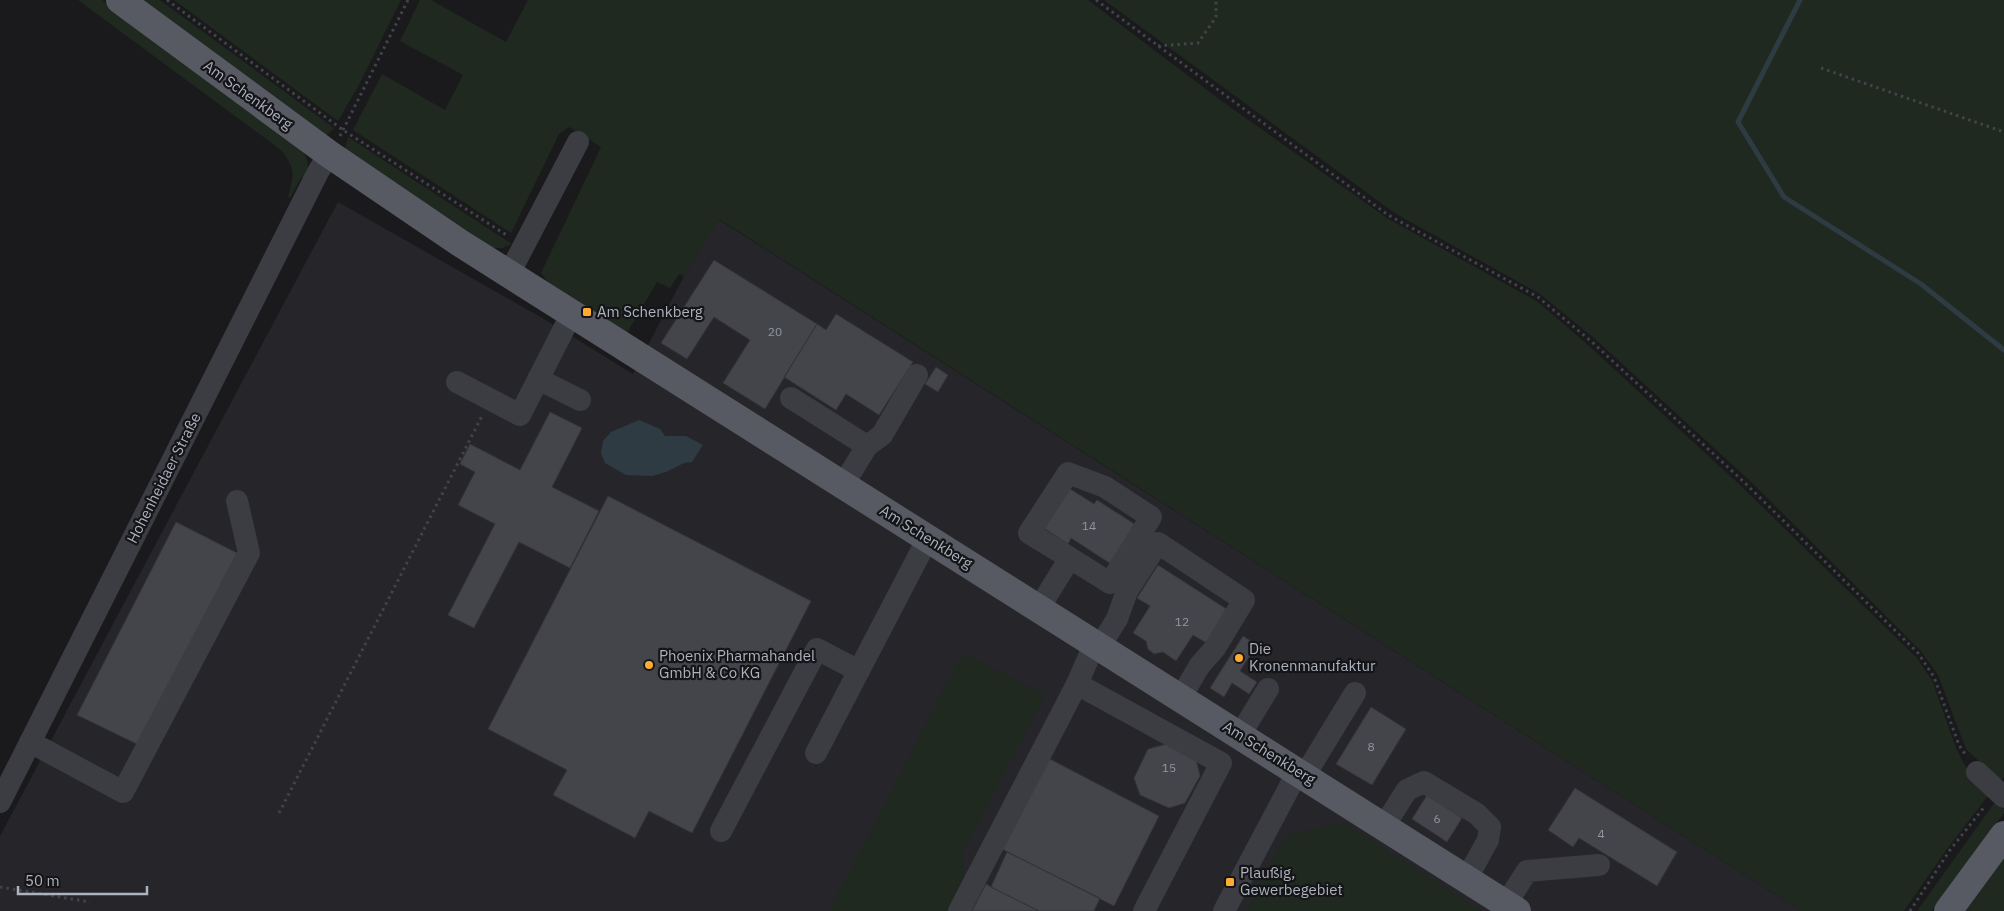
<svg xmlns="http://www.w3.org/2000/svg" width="2004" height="911" viewBox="0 0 2004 911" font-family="'IBM Plex Sans',sans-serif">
  <rect width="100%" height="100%" fill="#1a1a1d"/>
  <path fill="#26262a" d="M338,202L544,319L633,374L684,276L718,219L1801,911H0V836Z"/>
  <path fill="#1f2920" d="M78,0H102L295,143C307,154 309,160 307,176L301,178L290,198L288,197C294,174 296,169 281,150Z
    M137,0H160L334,128L326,136Z
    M174,0H401L360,83L338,121Z
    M420,0H431L506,42L528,0H1088L1219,99L1387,218L1538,302L1588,345L1742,487L1916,657L1932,680L1956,748L1970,775L1988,796L1947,849L1904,911H1801L719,219L684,276L679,274L670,288L657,282L627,333L548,282L541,273L601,147L569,127L559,134L511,233L353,130L382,74L445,110L463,75L400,41Z
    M1104,0H2004V777L2000,781L1966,749L1938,675L1921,651L1748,479L1595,339L1540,294L1396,214Z
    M348,137L512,244L502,248H493L345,149Z
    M963,653L1045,695L961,856L964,878L947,911H829Z
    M1995,802L2004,809V813L1931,911H1917Z
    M1343,822L1481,911H1246L1285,836Z
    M2004,855V911H1965Z"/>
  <path fill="#2e3b43" d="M639,420L660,429L665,436H686L703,445L692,462L684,463L666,472L652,476L626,475L605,463L601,453L603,441L611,432Z"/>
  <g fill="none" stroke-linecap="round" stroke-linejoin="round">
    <path stroke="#2e3b43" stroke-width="5" d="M1800,0L1738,122L1784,197L1921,284L2004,350"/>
  </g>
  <path fill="#44454a" stroke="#343439" d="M714,260L817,324L765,409L723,383L750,340L714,317L687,359L661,343Z
    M836,314L913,362L879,415L846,394L836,410L784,377L817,324L826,330Z
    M936,367L948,375L938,392L925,384Z
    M550,412L582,428L552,487L599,511L570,568L519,542L474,628L448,615L495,524L458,505L475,472L460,464L470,444L520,470Z
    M1067,487L1094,504L1097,500L1136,525L1111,564L1071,538L1068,544L1042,527Z
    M608,496L811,601L692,833L649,811L635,838L553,795L567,770L488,729Z
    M176,522L237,553L139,745L77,715Z
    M1158,565L1231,612L1210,645L1193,635L1176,661L1163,652L1154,654L1148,649L1146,641L1133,633L1150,606L1137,598Z
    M1243,636L1257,645L1240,671L1257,682L1249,694L1232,683L1224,697L1210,688Z
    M1371,707L1406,729L1372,785L1336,764Z
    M1167,744L1196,759L1200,776L1185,803L1169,808L1140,795L1134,778L1148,749Z
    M1048,758L1159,816L1114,906L1002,849Z
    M1575,788L1677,852L1657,886L1579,838L1573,847L1548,830Z
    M1427,795L1462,818L1447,842L1412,819Z
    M1007,852L1100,898L1094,911H1039L991,887Z
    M986,884L991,887L1039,911H972Z"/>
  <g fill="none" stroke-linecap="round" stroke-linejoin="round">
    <path stroke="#41444a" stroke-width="3" stroke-dasharray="2.5 4" stroke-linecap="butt" d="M167,0L343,130L508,236
      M1096,0L1388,215L1538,297L1592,342L1744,482L1918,653L1934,677L1959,745L1967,757
      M1158,46L1198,43L1216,17V0
      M1821,68L2004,132
      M340,136L408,0
      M279,813L482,416
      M0,887L90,902
      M1910,911L1950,850L1985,806"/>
    <path stroke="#3b3d43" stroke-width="22" d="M509,274L578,142
      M538,379L580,400
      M457,382L520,415L572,313
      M791,398L867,446L843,485
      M867,446L882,435L917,375
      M1039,608L1070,558L1029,533L1068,473L1105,487L1151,517L1110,583L1070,558
      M1095,643L1077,684L1221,763L1144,911
      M1100,646L1117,619L1127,591L1158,543L1244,600L1215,648L1200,665L1181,697
      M1240,735L1268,689
      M30,742L123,792L249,553L237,501
      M816,753L928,538
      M1977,772L2004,797
      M1305,775L1355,693
      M0,802L318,172L329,154
      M1384,826L1407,790L1424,782L1477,814L1490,827L1488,840L1467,878
      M721,831L817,649L859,671
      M1506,904L1527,871L1599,865
      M959,911L1077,684
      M1224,911L1298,771"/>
    <path stroke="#575a62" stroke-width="28" d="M120,0L329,154L460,243L1517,911
      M1948,911L2004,835"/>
  </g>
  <g fill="#ffac31" stroke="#151518" stroke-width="2">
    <rect x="582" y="307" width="10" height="10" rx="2.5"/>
    <circle cx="1239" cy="658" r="5"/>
    <circle cx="649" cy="665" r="5"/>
    <rect x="1225" y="877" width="10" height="10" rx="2.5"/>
  </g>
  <g text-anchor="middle" stroke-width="4.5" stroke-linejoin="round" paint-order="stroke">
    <g font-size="12" fill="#9297a1">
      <text x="775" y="336">20</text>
      <text x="1089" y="530">14</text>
      <text x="1182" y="626">12</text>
      <text x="1371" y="751">8</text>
      <text x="1169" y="772">15</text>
      <text x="1437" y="823">6</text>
      <text x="1601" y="838">4</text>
    </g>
    <g font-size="15" fill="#acb2be" stroke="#151518">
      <text transform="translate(248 95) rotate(36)" y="5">Am Schenkberg</text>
      <text transform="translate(164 478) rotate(-63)" y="5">Hohenheidaer Straße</text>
      <text transform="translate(926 537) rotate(32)" y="5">Am Schenkberg</text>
      <text transform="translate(1269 753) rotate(32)" y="5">Am Schenkberg</text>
    </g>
    <g font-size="15" fill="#acb2be" stroke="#151518" text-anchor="start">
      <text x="597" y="317">Am Schenkberg</text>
      <text x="1249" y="654">Die<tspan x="1249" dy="17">Kronenmanufaktur</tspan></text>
      <text x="659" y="661">Phoenix Pharmahandel<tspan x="659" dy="17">GmbH &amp; Co KG</tspan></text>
      <text x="1240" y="878">Plaußig,<tspan x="1240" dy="17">Gewerbegebiet</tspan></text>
    </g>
  </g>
  <path d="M18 886v8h129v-8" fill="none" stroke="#acb2be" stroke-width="2.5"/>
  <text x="25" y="886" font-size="15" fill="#acb2be" stroke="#151518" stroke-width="4" paint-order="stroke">50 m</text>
</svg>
